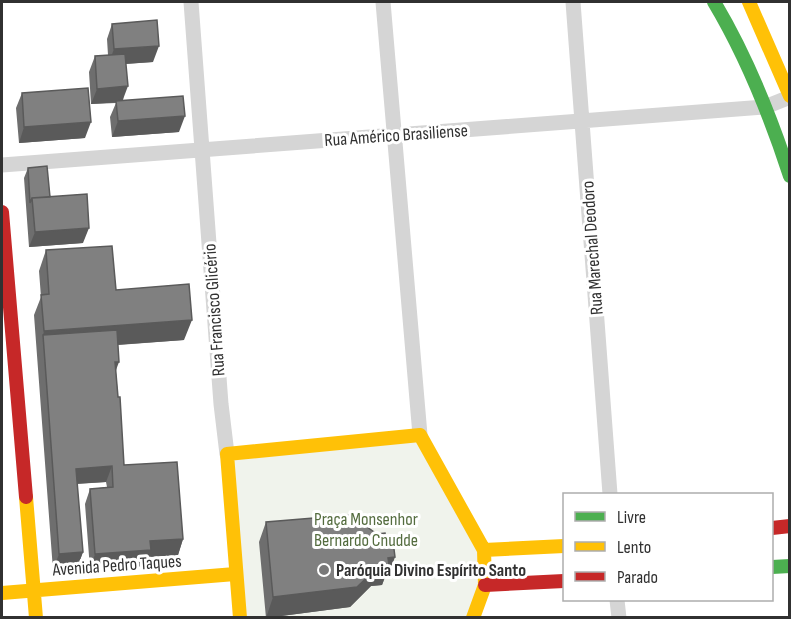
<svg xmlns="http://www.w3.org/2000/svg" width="791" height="619" viewBox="0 0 791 619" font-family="'Sofia Sans Condensed',sans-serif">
  <rect width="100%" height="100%" fill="#fff"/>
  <path fill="#f0f3ec" d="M420,435L484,550L473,617H240L227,454Z"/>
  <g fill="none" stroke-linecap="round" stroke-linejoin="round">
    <path stroke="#d5d5d5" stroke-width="15" d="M191,2L221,404L227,454
      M383,2L420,435
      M573,2L610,494
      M2,165L765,107L790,97
      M617,600L619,618"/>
    <path stroke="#4caf50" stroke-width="14" d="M714,2C747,57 770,115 790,176
      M772,567L790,566"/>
    <path stroke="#ffc107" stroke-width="14" d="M749,2L790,96
      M26,497L36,618
      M484,550L564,546
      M2,593L235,574
      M240,618L227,454L420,435L484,550L485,585L473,618"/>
    <path stroke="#c62828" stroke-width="14" d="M2,212L26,497
      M772,528L790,526
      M485,585L564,581"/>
  </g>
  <path fill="#6e6e6e" d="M112,24L153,62L126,64L123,101L179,132L112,137L110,117L116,103L91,104L89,72L95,56L108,55L107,39Z
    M22,93L85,138L19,143L16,108Z
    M28,168L50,197L83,243L29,247L24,178Z
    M46,250L116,290L184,340L118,345L116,372L124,465L183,539L178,555L148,557L145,566L90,569L85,504L90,489L107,487L106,482L77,484L83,552L77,568L53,570L34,315L41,297L39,271Z
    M266,522L377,534L388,577H385L382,585L371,586L350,607L266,618L259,542Z"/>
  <path fill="#5a5a5a" d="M159,46L153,62L108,65L114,49Z
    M128,86L122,102L91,104L97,89Z
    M185,116L179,132L112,137L118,121Z
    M91,122L85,138L19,143L24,127Z
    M89,228L83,243L29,247L35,232Z
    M192,320L184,340L44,350L43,335L44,331Z
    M115,362H119L113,378Z
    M112,466L106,482L71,484L76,469Z
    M183,539L178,555L148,557L145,566L90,569L95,554L150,541Z
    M83,552L77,568L53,570L59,554Z
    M395,557L388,577H385L382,585L371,586L350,607L266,618L273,597L388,558Z"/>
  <path fill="#808080" stroke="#5a5a5a" stroke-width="1.5" d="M157,20L159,46L114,49L112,24Z
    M125,54L128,86L97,89L95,56Z
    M88,88L91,122L24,127L22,93Z
    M183,96L185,116L118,121L116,101Z
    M47,166L50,197L32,198L30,203L28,168Z
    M87,194L89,228L35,232L32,198Z
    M112,246L116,290L189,284L192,320L44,331L41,295L49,294L46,250Z
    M117,330L119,362H115L118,397H120L124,465L177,462L183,539L150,541L151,550L95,554L90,489L113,487L112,466L76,469L83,552L59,554L43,335Z
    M350,515L377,534L385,533L386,542L393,541L395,557L388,558L389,565L379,566L357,587L273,597L266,522Z"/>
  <circle fill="#797979" stroke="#fff" stroke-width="2" cx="324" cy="570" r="6"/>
  <g text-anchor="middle" stroke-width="6" stroke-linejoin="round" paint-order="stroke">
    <g font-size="18" fill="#313131" stroke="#fff">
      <text transform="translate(396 135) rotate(-4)" y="6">Rua Américo Brasiliense</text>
      <text transform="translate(592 248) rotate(-94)" y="6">Rua Marechal Deodoro</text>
      <text transform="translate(214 310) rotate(-94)" y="6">Rua Francisco Glicério</text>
      <text transform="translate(117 565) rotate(-4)" y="6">Avenida Pedro Taques</text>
    </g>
    <g font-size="18" fill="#546c3f" stroke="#fff">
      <text x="366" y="525">Praça Monsenhor<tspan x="366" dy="21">Bernardo Cnudde</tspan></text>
    </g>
    <g font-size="18" font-weight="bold" fill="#313131" stroke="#fff" text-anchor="start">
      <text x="336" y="576">Paróquia Divino Espírito Santo</text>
    </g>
  </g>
  <rect width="791" height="619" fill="none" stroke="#313131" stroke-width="6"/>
  <rect x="563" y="493" width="210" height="108" fill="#ffffff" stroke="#adadad" stroke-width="1.5"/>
  <rect x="575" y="512" width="30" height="9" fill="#4caf50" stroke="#adadad" stroke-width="1.5"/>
  <text x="617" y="523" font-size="18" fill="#313131">Livre</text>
  <rect x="575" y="542" width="30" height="9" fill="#ffc107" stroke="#adadad" stroke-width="1.5"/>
  <text x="617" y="553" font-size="18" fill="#313131">Lento</text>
  <rect x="575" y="572" width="30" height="9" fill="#c62828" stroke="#adadad" stroke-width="1.5"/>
  <text x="617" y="583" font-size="18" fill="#313131">Parado</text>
</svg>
